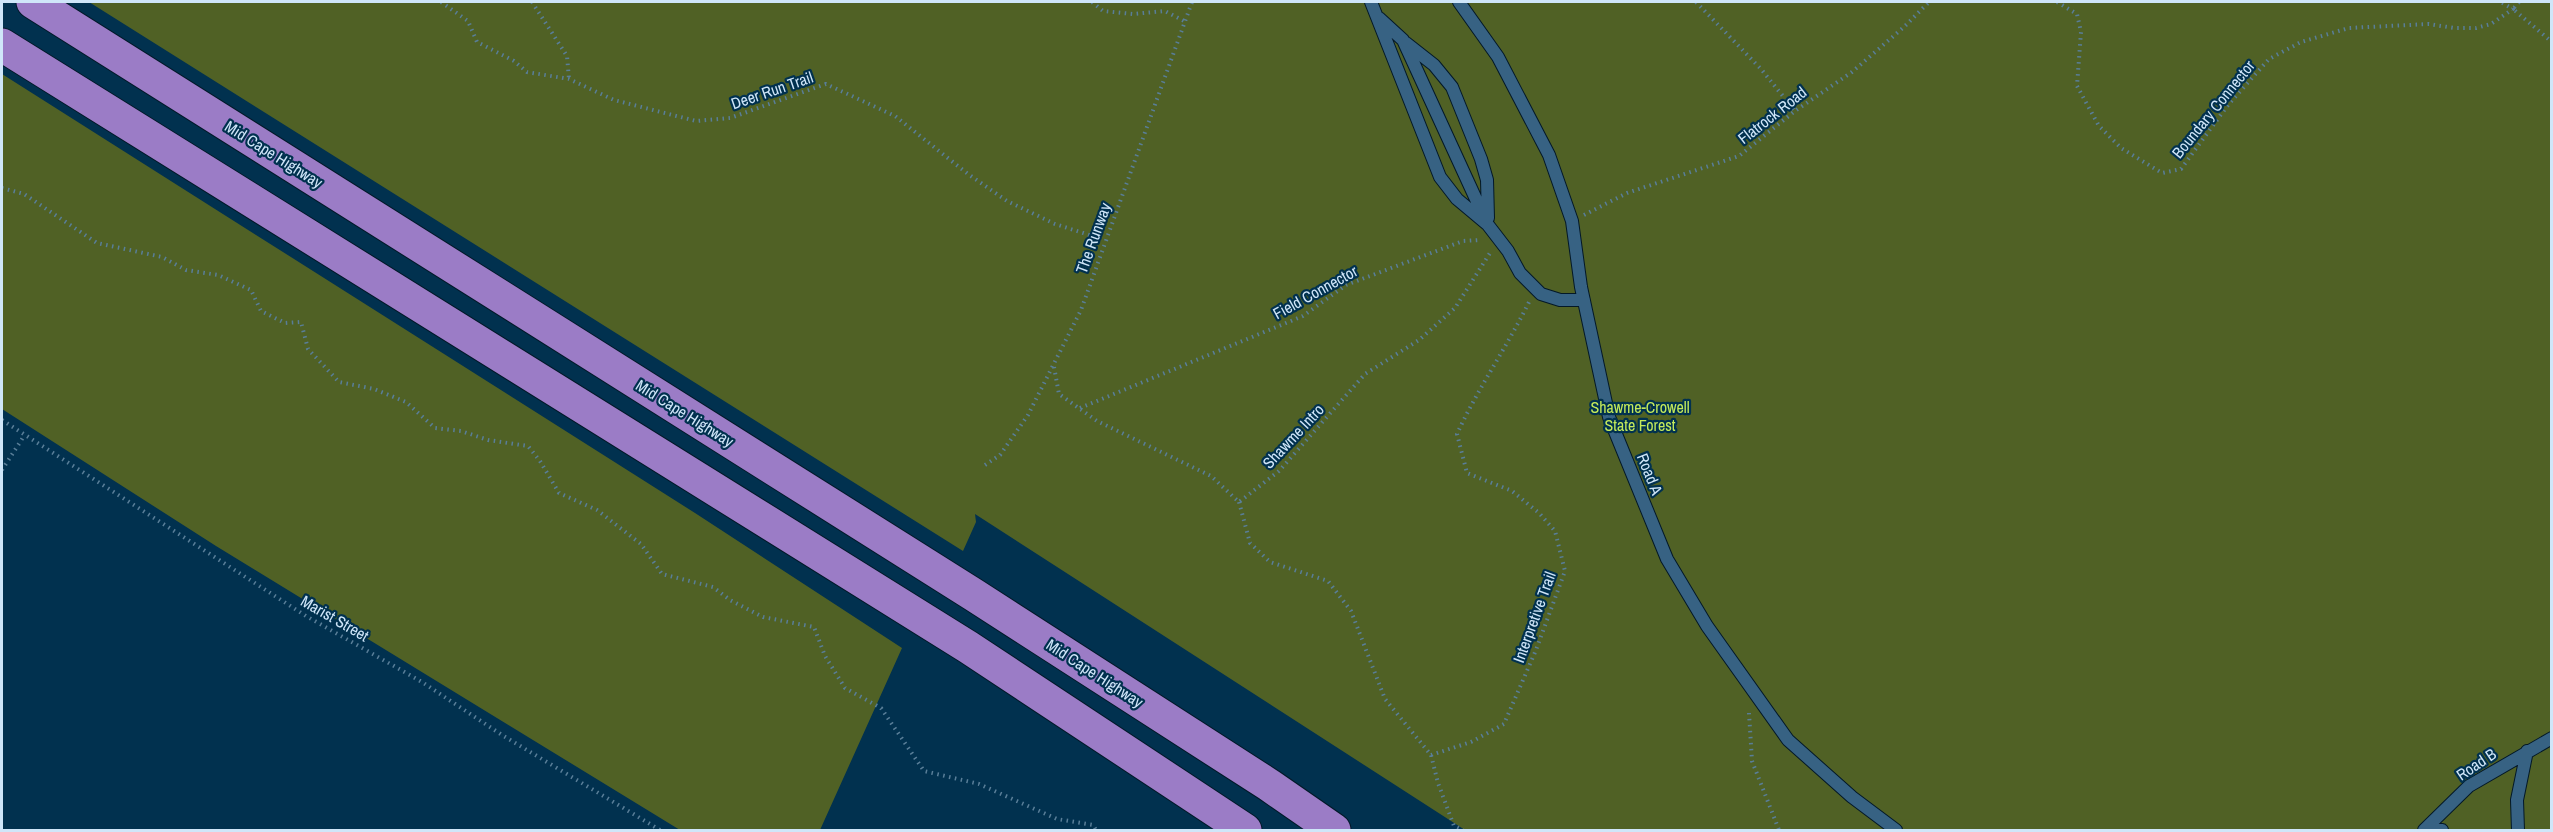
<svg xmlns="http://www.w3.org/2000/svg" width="2553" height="832" viewBox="0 0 2553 832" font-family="'Archivo Narrow',sans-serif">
  <rect width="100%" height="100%" fill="#01314f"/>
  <path fill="#506125" d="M89,2H2551V830H1465L975,514L976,522L963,551Z
    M2,74L695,513L902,648L820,830H680L216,546L2,409Z"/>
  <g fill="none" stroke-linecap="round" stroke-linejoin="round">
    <defs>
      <path id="lane" d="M1371,2L1440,177L1457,199L1488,225L1508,251L1520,273L1541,294L1560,300H1584
        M1459,2L1498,57L1549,155L1572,221L1581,287L1609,417L1667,559L1707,626L1788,740L1852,797L1896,830
        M1379,18L1403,40L1486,221
        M1406,43L1434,65L1452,87L1481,159L1487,180L1488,218
        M2427,828L2442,830
        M2424,830L2469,786L2552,738
        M2518,830L2517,800L2527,751"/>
      <path id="highway" d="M33,2L974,595L1269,785L1334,830
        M2,45L968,647L1245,830"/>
    </defs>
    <use href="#lane" stroke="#031828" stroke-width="14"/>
    <use href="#highway" stroke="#031828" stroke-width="35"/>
    <path stroke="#597e98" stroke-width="4" stroke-dasharray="1.5 4.5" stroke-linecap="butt" d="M441,2L468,21L477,42L514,61L527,72L569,79L614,100L696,121L730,118L826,84L895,116L968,174L1007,201L1055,224L1105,240
      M532,2L567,56L569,79
      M1092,2L1103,11L1133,14L1165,11L1184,21
      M1696,2L1761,69L1795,111
      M2057,2L2077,14L2081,32L2077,86L2099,126L2121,148L2162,173L2181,169L2228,105L2269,59L2301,42L2349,28L2429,24L2454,28H2476L2491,24L2513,9L2501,2
      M2519,2L2513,9L2552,42
      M2,188L24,194L97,243L162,257L186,270L218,275L251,290L261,311L285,323L301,322L308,349L339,382L374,389L406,402L435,428L461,431L488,440L528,446L540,461L559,493L597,510L641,544L662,574L713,587L730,600L763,617L814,627L825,656L845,688L881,708L924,771L979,784L1057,819L1093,825L1096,830
      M1584,215L1627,193L1739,156L1795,111L1852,72L1904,27L1929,2
      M1054,367L1059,394L1097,421L1211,476L1239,502L1279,471L1365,374L1419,340L1455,308L1490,253
      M1080,408L1303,316L1346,285L1463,241L1480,240
      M2,420L306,616L422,682L502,735L660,830
      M985,465L1000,455L1028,415L1081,310L1192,2
      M2,470L24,436
      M1239,502L1250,543L1270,562L1328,581L1351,611L1385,699L1431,755L1438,783L1454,826L1463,830
      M1749,713L1752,761L1779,830
      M1431,755L1471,742L1504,724L1536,650L1565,571L1555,531L1539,513L1512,491L1467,473L1457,434C1478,388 1507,347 1529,302"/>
    <use href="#lane" stroke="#376283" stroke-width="12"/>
    <use href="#highway" stroke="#9b7cc6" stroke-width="33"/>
  </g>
  <g text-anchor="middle" stroke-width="4.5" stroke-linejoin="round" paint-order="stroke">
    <g font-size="16" fill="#cfe6f9" stroke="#01314f">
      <text transform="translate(772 90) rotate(-19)" y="6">Deer Run Trail</text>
      <text transform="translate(2213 109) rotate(-51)" y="6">Boundary Connector</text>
      <text transform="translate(1772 115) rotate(-38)" y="6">Flatrock Road</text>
      <text transform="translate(274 154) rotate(32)" y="6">Mid Cape Highway</text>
      <text transform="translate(1093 238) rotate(-70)" y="6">The Runway</text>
      <text transform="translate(1315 292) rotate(-29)" y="6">Field Connector</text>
      <text transform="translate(685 413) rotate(32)" y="6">Mid Cape Highway</text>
      <text transform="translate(1293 436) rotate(-47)" y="6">Shawme Intro</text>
      <text transform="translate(1650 474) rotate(68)" y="6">Road A</text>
      <text transform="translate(1534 617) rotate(-70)" y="6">Interpretive Trail</text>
      <text transform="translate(335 618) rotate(30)" y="6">Marist Street</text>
      <text transform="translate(1095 673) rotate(33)" y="6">Mid Cape Highway</text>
      <text transform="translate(2476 764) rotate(-34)" y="6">Road B</text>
    </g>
    <g font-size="16" fill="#c4ea5a" stroke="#01314f">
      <text x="1640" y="413">Shawme-Crowell<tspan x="1640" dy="18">State Forest</tspan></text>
    </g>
  </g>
  <rect width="2553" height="832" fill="none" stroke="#cfe6f9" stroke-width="6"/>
</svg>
